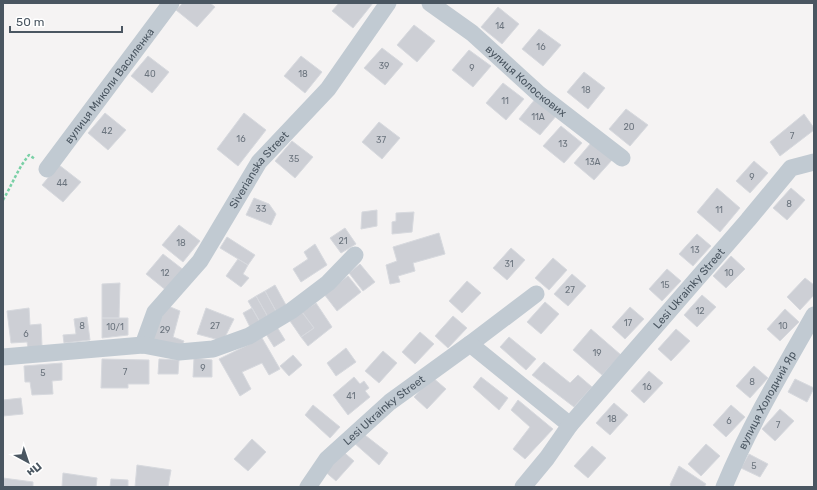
<svg xmlns="http://www.w3.org/2000/svg" width="817" height="490" viewBox="0 0 817 490" font-family="Rubik,sans-serif">
  <rect width="100%" height="100%" fill="#f5f3f3"/>
  <path fill="#cdcfd5" stroke="#d7d9de" d="M183,3H210L215,7L197,27L176,10Z
    M339,3H373L353,28L332,11Z
    M498,7L519,24L502,44L481,27Z
    M414,25L435,41L417,62L397,45Z
    M539,29L561,45L543,66L522,49Z
    M382,48L403,64L385,85L364,68Z
    M469,50L491,66L473,87L452,70Z
    M148,56L169,72L152,93L131,76Z
    M301,56L322,72L305,93L284,76Z
    M584,72L605,88L588,109L567,92Z
    M503,83L524,99L506,120L486,103Z
    M536,98L557,115L540,135L519,119Z
    M626,109L648,125L630,146L609,129Z
    M105,113L126,130L108,150L88,133Z
    M244,113L266,130L238,166L217,149Z
    M804,114L814,128V130L780,156L770,142Z
    M379,122L400,138L382,159L362,142Z
    M561,126L582,143L564,163L543,146Z
    M292,141L313,157L295,178L275,161Z
    M591,143L612,160L594,180L574,163Z
    M754,161L768,173L750,193L736,181Z
    M59,165L81,182L63,202L42,185Z
    M717,188L740,208L720,232L697,212Z
    M791,188L805,200L787,220L773,208Z
    M254,198L269,204L276,214L271,225L246,215Z
    M377,210V226L361,229L362,212Z
    M414,212L412,232L392,234V222L396,221V213Z
    M179,225L200,241L183,262L162,245Z
    M345,228L356,244L341,253L330,238Z
    M439,233L445,254L413,263L415,271L398,276L400,282L390,284L386,265L397,261L393,247Z
    M697,234L711,246L693,266L679,254Z
    M227,237L255,255L248,265L220,248Z
    M315,244L327,265L301,282L293,269L308,259L304,252Z
    M511,248L525,260L507,280L493,268Z
    M163,254L185,271L167,291L146,274Z
    M731,256L745,269L726,288L713,276Z
    M553,258L567,270L549,290L535,278Z
    M238,259L248,265L243,274L249,278L241,287L226,276Z
    M360,264L375,282L363,291L349,273Z
    M667,269L681,281L662,301L649,289Z
    M572,274L586,286L568,306L554,294Z
    M348,276L361,292L337,311L324,294Z
    M805,278L814,285V295L800,310L787,297Z
    M467,281L481,293L462,313L449,301Z
    M120,283L119,318H102V284Z
    M275,285L286,305L276,311L265,291Z
    M265,291L277,313L268,317L256,296Z
    M702,295L716,307L697,327L684,315Z
    M256,296L268,317L260,322L248,301Z
    M545,302L559,314L541,334L527,322Z
    M316,303L332,327L308,346L301,337L314,328L302,312Z
    M168,306L180,311L173,337L184,341L181,347L152,341L158,323Z
    M630,307L644,319L625,339L612,327Z
    M29,308L30,325L41,324L42,346L28,348L27,342L11,343L7,311Z
    M206,308L234,319L223,341L197,334Z
    M252,308L260,322L250,327L243,313Z
    M785,309L799,322L780,341L767,329Z
    M302,312L314,328L301,337L290,321Z
    M453,316L467,328L448,348L435,336Z
    M87,317L90,340L64,343L63,335L76,334L74,319Z
    M102,318H128V335L102,338Z
    M277,327L285,340L274,347L266,334Z
    M591,329L621,355L602,375L573,350Z
    M676,329L690,341L671,361L658,349Z
    M420,332L434,344L415,364L402,352Z
    M509,337L536,359L526,370L500,347Z
    M262,338L280,369L269,375L262,363L242,372L251,389L240,396L219,359Z
    M346,348L356,362L336,376L327,363Z
    M383,351L397,363L379,383L365,371Z
    M293,355L302,365L289,376L280,366Z
    M194,358L212,360V377H193Z
    M102,359L149,360V384H128V388H101Z
    M159,359L179,360L178,374H158Z
    M544,362L570,383L578,375L592,387L574,407L532,375Z
    M62,363V380L52,381L53,394L32,395L30,382H25L24,366Z
    M754,366L768,378L750,398L736,386Z
    M649,371L663,383L644,403L631,391Z
    M354,377L360,384L364,381L369,388L365,391L370,397L348,415L333,395Z
    M432,377L446,389L427,409L414,397Z
    M481,377L508,398L499,410L473,387Z
    M795,379L814,388L807,402L788,392Z
    M21,398L23,414L3,416V400Z
    M518,400L553,429L525,459L513,449L530,427L511,410Z
    M614,403L628,415L610,435L596,423Z
    M313,405L340,427L330,438L305,415Z
    M731,405L745,417L726,437L713,425Z
    M780,409L794,421L775,441L762,429Z
    M361,432L388,453L379,465L353,442Z
    M252,439L266,452L248,471L234,459Z
    M706,444L720,456L701,476L688,464Z
    M592,446L606,458L588,478L574,466Z
    M340,449L354,461L336,481L322,469Z
    M749,454L768,464L760,477L741,468Z
    M137,465L171,470L168,487H135Z
    M679,466L706,484L704,487H672L670,485Z
    M63,473L97,478L96,487H62Z
    M3,478L33,482V487H3Z
    M111,479L128,480V487H110Z"/>
  <g fill="none" stroke-linecap="round" stroke-linejoin="round">
    <path stroke="#7ad0a6" stroke-width="2.5" stroke-dasharray="3 2" stroke-linecap="butt" d="M3,200C12,185 18,168 29,155L35,159"/>
    <g stroke="#c1cad2" stroke-width="17">
      <path id="s1" d="M430,3L472,33L539,94L622,158"/>
      <path id="s2" d="M47,169L171,3"/>
      <path d="M470,344L536,294"/>
      <path id="s3" d="M143,345L155,312L200,261L259,162L328,89L388,3"/>
      <path d="M3,357L143,345L179,352L213,349L249,336L291,311L328,283L355,255"/>
      <path id="s4" d="M308,487L327,459L390,402L470,344L570,425"/>
      <path id="s5" d="M523,487L547,458L570,425L748,220L791,168L814,162"/>
      <path id="s6" d="M724,487C749,427 782,371 814,315"/>
    </g>
  </g>
  <g text-anchor="middle" stroke-width="3" stroke-linejoin="round" paint-order="stroke">
    <g font-size="9" fill="#6b747e">
      <text x="500" y="29">14</text>
      <text x="541" y="50">16</text>
      <text x="384" y="69">39</text>
      <text x="472" y="71">9</text>
      <text x="150" y="77">40</text>
      <text x="303" y="77">18</text>
      <text x="586" y="93">18</text>
      <text x="505" y="104">11</text>
      <text x="538" y="120">11А</text>
      <text x="629" y="130">20</text>
      <text x="107" y="134">42</text>
      <text x="792" y="139">7</text>
      <text x="241" y="142">16</text>
      <text x="381" y="143">37</text>
      <text x="563" y="147">13</text>
      <text x="294" y="162">35</text>
      <text x="593" y="165">13А</text>
      <text x="752" y="180">9</text>
      <text x="62" y="186">44</text>
      <text x="789" y="207">8</text>
      <text x="261" y="212">33</text>
      <text x="719" y="213">11</text>
      <text x="343" y="244">21</text>
      <text x="181" y="246">18</text>
      <text x="695" y="253">13</text>
      <text x="509" y="267">31</text>
      <text x="165" y="276">12</text>
      <text x="729" y="276">10</text>
      <text x="665" y="288">15</text>
      <text x="570" y="293">27</text>
      <text x="700" y="314">12</text>
      <text x="628" y="326">17</text>
      <text x="82" y="329">8</text>
      <text x="215" y="329">27</text>
      <text x="783" y="329">10</text>
      <text x="115" y="330">10/1</text>
      <text x="165" y="333">29</text>
      <text x="26" y="337">6</text>
      <text x="597" y="356">19</text>
      <text x="203" y="371">9</text>
      <text x="125" y="375">7</text>
      <text x="43" y="376">5</text>
      <text x="752" y="385">8</text>
      <text x="647" y="390">16</text>
      <text x="351" y="399">41</text>
      <text x="612" y="422">18</text>
      <text x="729" y="424">6</text>
      <text x="778" y="428">7</text>
      <text x="754" y="469">5</text>
    </g>
    <g font-size="11" fill="#4a5661" stroke="#fff">
      <text dy="4" stroke="none"><textPath href="#s1" startOffset="124">вулиця Колоскових</textPath></text>
      <text dy="4" stroke="none"><textPath href="#s2" startOffset="104">вулиця Миколи Василенка</textPath></text>
      <text dy="4" stroke="none"><textPath href="#s3" startOffset="212">Siverianska Street</textPath></text>
      <text dy="4" stroke="none"><textPath href="#s5" startOffset="259">Lesi Ukrainky Street</textPath></text>
      <text dy="4" stroke="none"><textPath href="#s6" startOffset="97">вулиця Холодний Яр</textPath></text>
      <text dy="4" stroke="none"><textPath href="#s4" startOffset="109">Lesi Ukrainky Street</textPath></text>
    </g>
  </g>
  <rect width="817" height="490" fill="none" stroke="#4a5661" stroke-width="8"/>
  <g transform="translate(28 462) rotate(140)" stroke="#ffffff" stroke-width="3" paint-order="stroke">
  <path d="M0-3L7 15L0 10L-7 15Z" fill="#4a5661"/>
  <text y="-6" font-size="11" font-weight="bold" text-anchor="middle" fill="#4a5661">Пн</text>
  </g>
  <path d="M10 26v6h112v-6" fill="none" stroke="#4a5661" stroke-width="2"/>
  <text x="16" y="26" font-size="12" fill="#4a5661" stroke="#ffffff" stroke-width="3" paint-order="stroke">50 m</text>
</svg>
